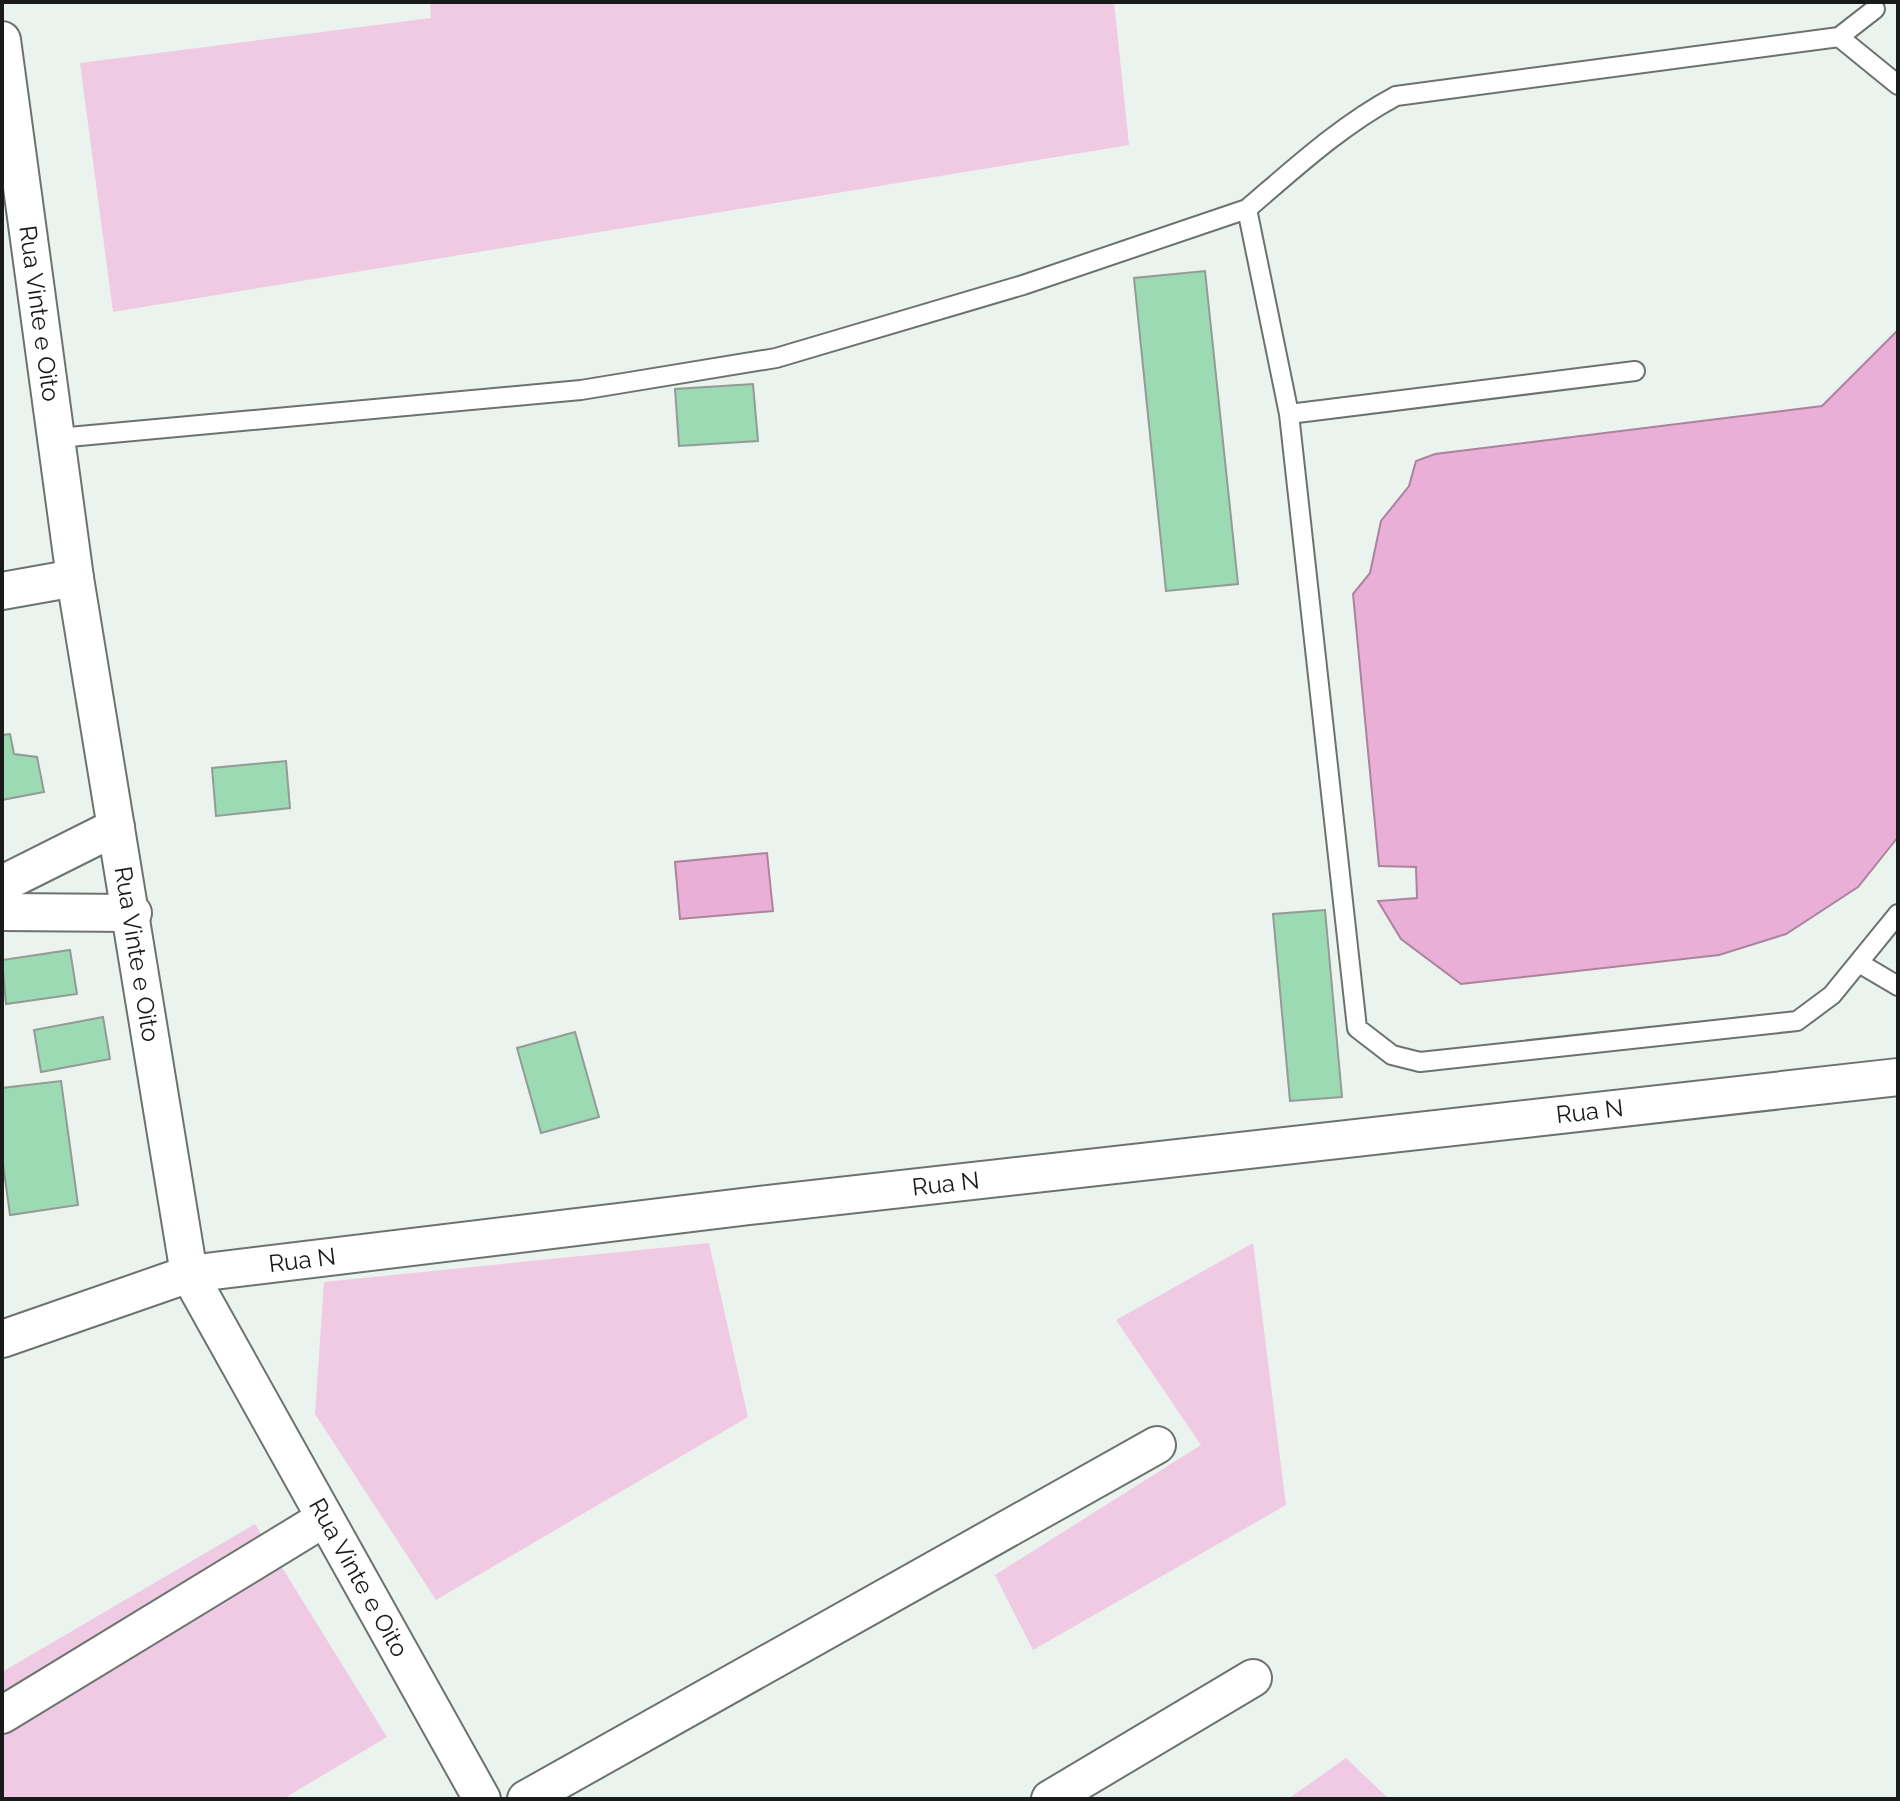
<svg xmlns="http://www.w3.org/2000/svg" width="1900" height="1801" viewBox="0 0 1900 1801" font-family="Raleway,sans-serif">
  <rect width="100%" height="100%" fill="#ebf3ee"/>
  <path fill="#efcae2" d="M430,2H1114L1129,145L113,312L80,63L431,18Z
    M709,1243L748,1417L436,1600L315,1414L324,1282Z
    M1253,1243L1286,1505L1033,1650L995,1575L1201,1445L1116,1320Z
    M255,1524L387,1737L283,1799H2V1672Z
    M1346,1758L1389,1799H1288Z"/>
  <path fill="#eaafd6" stroke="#ab839d" stroke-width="2" d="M1898,330V837L1858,887L1786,934L1719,955L1461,984L1401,939L1378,901L1417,898L1416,867L1379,866L1353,594L1370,573L1381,521L1409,486L1416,461L1435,454L1822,406Z
    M767,853L773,911L680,919L675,862Z"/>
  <path fill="#9bdab3" stroke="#949b96" stroke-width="2" d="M1205,271L1238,584L1166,591L1134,278Z
    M753,384L758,441L679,446L675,389Z
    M10,734L14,754L37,757L44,792L2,800V735Z
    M286,761L290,808L216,816L212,768Z
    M1325,910L1342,1097L1290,1101L1273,914Z
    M70,950L77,994L6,1004L2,960Z
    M103,1017L110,1059L41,1072L34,1030Z
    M575,1032L599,1117L541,1133L517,1048Z
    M61,1081L78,1205L10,1215L2,1157V1088Z"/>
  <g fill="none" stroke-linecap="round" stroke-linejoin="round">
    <defs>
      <path id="lane" d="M1839,37L1875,9
        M1898,85L1839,37L1396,96C1340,126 1294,169 1247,209L1289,414L1357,1028L1392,1055L1420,1062L1797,1021L1832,995L1898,914
        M1289,414L1635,371
        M58,438L581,390L776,358L1023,285L1247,209
        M1859,963L1898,986"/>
      <g id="street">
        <path id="s1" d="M2,40L75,578L189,1274L482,1799"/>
        <path d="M2,591L75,578"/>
        <path d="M2,884L116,827"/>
        <path d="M2,912L133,913"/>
        <path id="s2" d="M2,1339L189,1274L750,1206L1898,1077"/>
        <path d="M2,1715L325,1518"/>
        <path d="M526,1799L1157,1445"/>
        <path d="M1050,1799L1253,1678"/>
      </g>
    </defs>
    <use href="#lane" stroke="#6c736f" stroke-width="22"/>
    <use href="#street" stroke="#6c736f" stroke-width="40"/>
    <use href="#lane" stroke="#fff" stroke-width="18"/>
    <use href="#street" stroke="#fff" stroke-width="36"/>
  </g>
  <g text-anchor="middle" stroke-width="6" stroke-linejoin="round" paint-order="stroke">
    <g font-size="24" fill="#181b19" stroke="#ebf3ee">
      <text dy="8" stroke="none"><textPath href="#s1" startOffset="276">Rua Vinte e Oito</textPath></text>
      <text dy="8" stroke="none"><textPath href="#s1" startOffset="924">Rua Vinte e Oito</textPath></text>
      <text dy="8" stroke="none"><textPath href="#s2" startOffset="1608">Rua N</textPath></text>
      <text dy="8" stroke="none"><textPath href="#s2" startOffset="960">Rua N</textPath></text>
      <text dy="8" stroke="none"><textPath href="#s2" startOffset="312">Rua N</textPath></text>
      <text dy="8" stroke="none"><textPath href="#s1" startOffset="1596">Rua Vinte e Oito</textPath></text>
    </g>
  </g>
  <rect width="1900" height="1801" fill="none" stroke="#181b19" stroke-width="8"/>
</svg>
